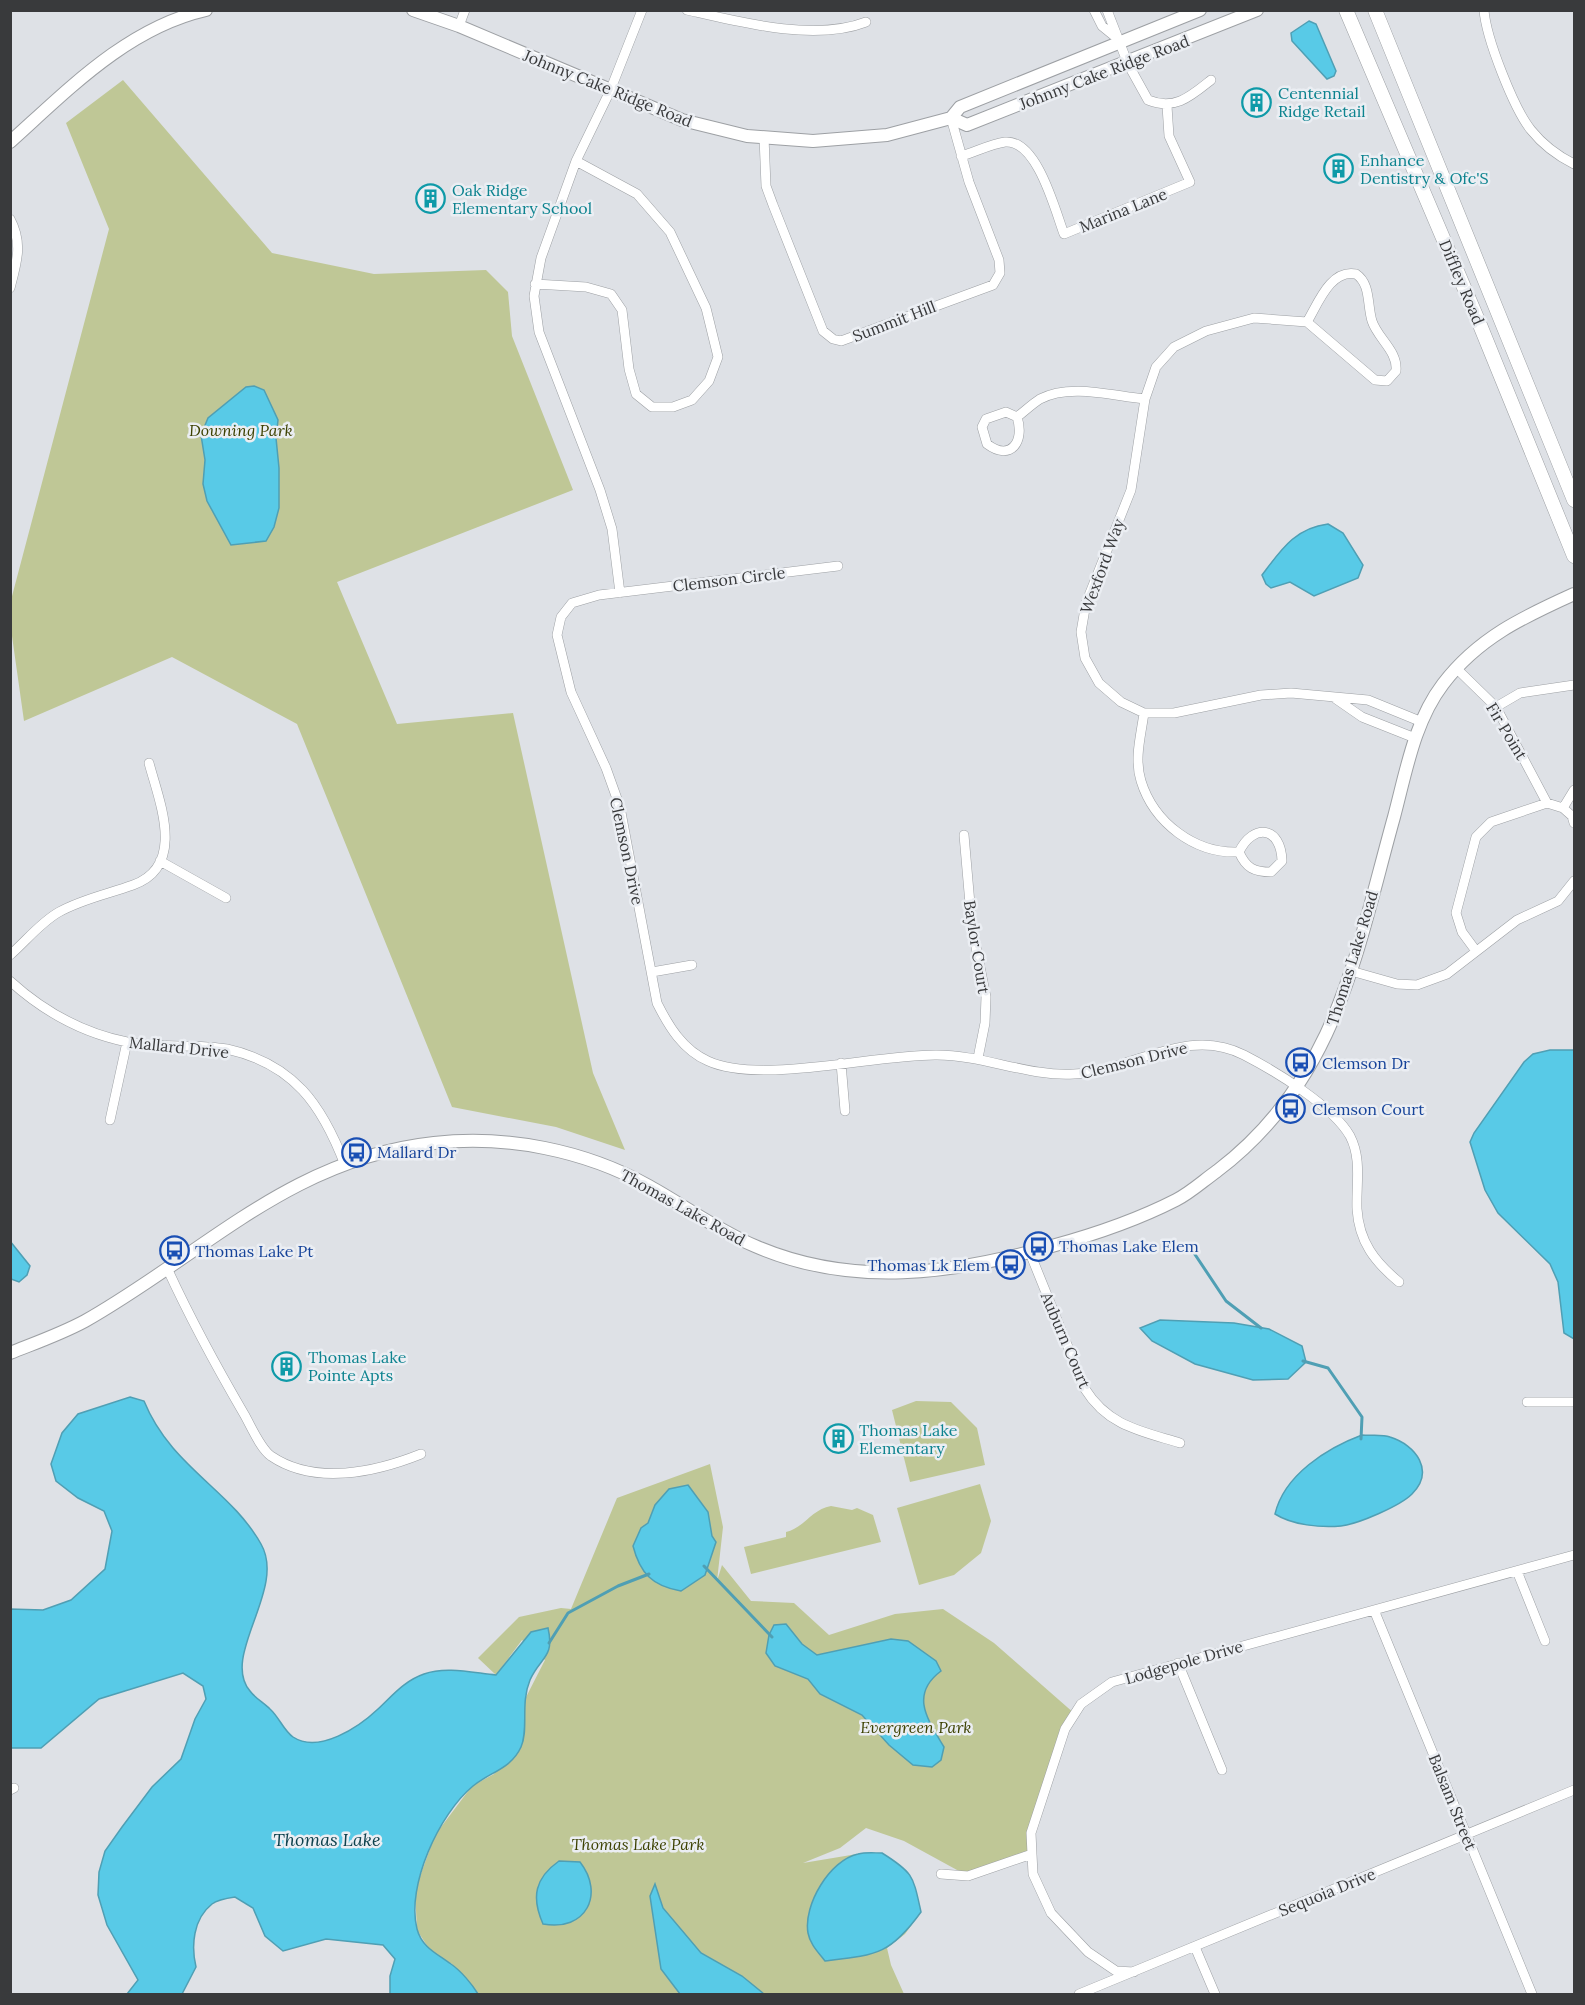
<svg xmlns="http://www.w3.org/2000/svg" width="1585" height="2005" viewBox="0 0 1585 2005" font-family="Lora,serif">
  <rect width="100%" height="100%" fill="#dee1e6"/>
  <path fill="#bfc796" d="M123,80L272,253L374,274L486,270L508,292L512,336L573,490L337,582L397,724L513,713L593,1073L625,1150L556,1127L452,1107L297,724L172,657L24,721L11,629V600L109,229L66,123Z
    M916,1401L951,1402L977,1428L985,1465L910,1482L892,1410Z
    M710,1464L723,1527L717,1581L722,1565L751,1601L794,1603L829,1635L895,1614L943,1609L994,1643L1075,1714L1031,1833L1032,1854L968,1876L904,1841L866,1828L840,1848L803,1863L857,1854L882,1853L921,1912L905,1934L887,1948L891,1965L904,1994H478L452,1964L431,1952L417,1930L415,1890L435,1835L472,1786L494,1774L523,1703L545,1660L522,1640L496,1675L478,1658L519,1617L561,1608L571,1609L617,1498Z
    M980,1484L991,1521L981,1553L954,1575L919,1585L897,1508Z
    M831,1506L852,1510L857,1508L873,1515L881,1542L751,1574L744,1547L786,1537V1532C804,1528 812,1509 831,1506Z"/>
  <path fill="#58cae7" stroke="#4f9fb4" stroke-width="1.5" d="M1309,21L1316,24L1336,71L1334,76L1327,79L1292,41L1291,33Z
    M254,386L264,390L278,420L276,438L279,468V508L274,527L266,541L231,545L207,501L203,484L205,460L201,435L208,418L246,387Z
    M1328,524L1343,533L1363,565L1358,578L1314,596L1290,582L1271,588L1266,584L1262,575C1281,550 1295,528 1328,524Z
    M1550,1050H1574V1339L1564,1333L1558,1282L1550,1264L1498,1213L1485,1190L1470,1142L1474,1133L1524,1062L1533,1054Z
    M10,1241L30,1266L27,1275L19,1282L11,1279Z
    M1160,1320L1234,1323L1269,1329L1302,1346L1306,1362L1288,1379L1253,1380L1195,1364L1152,1341L1140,1328Z
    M130,1397L144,1401C171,1467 230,1489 261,1544C287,1589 220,1656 250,1691C255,1698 264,1703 270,1709C279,1717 284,1731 293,1737C319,1754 359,1727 378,1709C393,1695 404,1681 424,1674C446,1666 474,1673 496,1675L531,1632L548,1628C555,1658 540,1657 530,1680C520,1704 529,1729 521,1747C511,1769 490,1772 473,1786C439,1814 406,1886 417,1929C422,1948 438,1954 451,1964C461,1971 472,1984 478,1994H390V1976L395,1959L383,1945L326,1939L283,1951L265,1936L253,1908L235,1897C228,1898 217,1900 212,1904C193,1919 191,1946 196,1967L182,1994H127L138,1980L107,1925L98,1895L99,1872L105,1851L122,1827L152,1787L181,1759L195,1719L206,1699L203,1686L183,1673L99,1699L41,1748H11L10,1609L43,1610L71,1600L105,1569L112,1531L104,1511L78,1498L56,1481L51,1464L62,1433L78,1414Z
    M1362,1435C1371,1436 1382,1434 1390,1437C1416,1445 1435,1471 1412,1494C1400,1506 1358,1524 1341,1526C1321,1528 1292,1525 1275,1514C1284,1475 1327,1448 1362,1435Z
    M688,1485L708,1512L712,1536L716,1542L705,1575L681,1591C652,1586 640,1573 633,1546L641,1528L648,1523L655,1505L669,1489Z
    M786,1624L802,1644L817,1655L891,1639L908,1641L936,1661L941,1671C909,1695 928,1720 944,1747L941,1760L932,1767L913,1765L889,1745L862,1715L820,1694L808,1679L775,1666L766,1653L769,1635L774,1625Z
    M882,1853C914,1873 913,1876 921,1912C890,1955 876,1955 825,1961C818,1952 810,1944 808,1933C803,1905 830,1860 858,1854C866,1852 874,1853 882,1853Z
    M559,1861L580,1862C605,1894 586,1932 543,1924C531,1897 535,1878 559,1861Z
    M655,1884L663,1908L701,1953L742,1976L764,1994H680L661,1969L650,1896Z"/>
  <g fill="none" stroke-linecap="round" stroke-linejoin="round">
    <path stroke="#4f9fb4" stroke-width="3" d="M1194,1253L1226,1301L1261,1328
      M1303,1361L1328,1368L1362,1417L1361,1439
      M704,1566L772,1637
      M549,1643L568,1613L618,1586L649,1574"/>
    <defs>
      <path id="minor" d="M687,10C739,22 815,42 866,22
        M1094,10L1102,26L1118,39
        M1107,10L1128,64L1148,100C1175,111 1191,96 1211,80
        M1484,10C1486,38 1514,109 1531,130C1543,145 1558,156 1574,164
        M459,26L465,10
        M764,137L766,186L773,205L823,331L833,339L841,341L993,285L1000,273L999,260L969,182L951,118
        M961,156C975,152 991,144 1005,142C1037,139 1055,210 1064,234L1190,182L1169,136L1167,106
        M10,219C23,243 17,262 10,288
        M535,284L586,287L611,294L622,310L629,369L636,394L652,407H673L692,400L709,381L718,357L706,308L670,232L637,194L576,161
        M1307,322C1318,304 1330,269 1356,274C1371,284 1367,305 1372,321C1378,339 1398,351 1396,371L1387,381L1375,380L1307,322L1254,318L1206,331L1174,347L1156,367L1145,399L1131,490L1086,603L1081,632L1085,658L1099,683L1121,702L1144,713H1174L1261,695L1291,693L1368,700L1422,722
        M1017,417C1025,441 1011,462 987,444L982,427L986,419L1006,412L1017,417C1025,411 1032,404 1040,399C1070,383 1113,396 1145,399
        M838,566L599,595L572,603L561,617L557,635L571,692L606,768L620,807L657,1003C669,1027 683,1050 708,1061C760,1085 877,1054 937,1055C983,1055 1030,1077 1074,1074C1132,1071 1187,1025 1244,1055C1275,1071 1333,1106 1350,1136C1362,1159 1356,1184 1357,1209C1359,1242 1375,1262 1399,1282
        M620,593L612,529L600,490L539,332L534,296L541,258L576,161L610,91L642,10
        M1456,668L1496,707L1547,803
        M1336,699L1362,717L1415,738
        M1496,707L1520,693L1574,685
        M1144,713C1141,735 1134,759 1141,781C1154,823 1195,854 1239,852C1246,868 1254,872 1271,872L1282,861C1281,826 1253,823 1239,852
        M1563,808L1574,790
        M964,835L972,927L986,997L985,1023L978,1058
        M160,861L226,898
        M1476,951L1462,932L1456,913L1476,837L1491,822L1547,803L1563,808L1572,816L1574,823
        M10,955C26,941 41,922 59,912C82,899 108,894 133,885C187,866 159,801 149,763
        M1351,971L1397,984L1417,985L1447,974L1517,920L1558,901L1574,881
        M652,972L692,965
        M10,981C43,1011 83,1033 127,1042C160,1049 195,1043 227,1049C294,1064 322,1105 345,1165
        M841,1063L845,1111
        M110,1120L127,1042
        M1030,1253L1085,1389C1108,1426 1141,1431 1180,1443
        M167,1268C190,1318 216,1366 244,1414C251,1426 260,1448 271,1456C315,1486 376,1472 421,1454
        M1527,1402H1574
        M1517,1571L1545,1641
        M1374,1610L1532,1994
        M1178,1663L1222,1770
        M10,1790L14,1788
        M941,1874L968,1876L1032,1854
        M1195,1947L1215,1994
        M1134,1972L1116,1971L1088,1952L1051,1913L1033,1874L1032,1854L1031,1833L1065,1729L1081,1704L1112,1682L1574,1555
        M1079,1994L1574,1790"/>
      <path id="tertiary" d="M413,10L459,26L682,120L747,136L813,141L887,135L951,118L967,125L1257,10
        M951,118L960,107L1200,10
        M10,142C68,90 127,28 206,10
        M10,1353C35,1343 61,1334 85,1321C202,1255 291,1158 434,1143C507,1135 584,1150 649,1186C685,1206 717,1230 755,1246C852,1288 953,1274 1052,1246C1096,1234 1135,1221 1176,1200C1190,1193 1203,1181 1217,1171C1337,1080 1356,953 1394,817C1406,772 1414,722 1443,684C1478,638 1523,617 1574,594"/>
      <path id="secondary" d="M1346,10L1480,325L1574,556
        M1375,10L1574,500"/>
    </defs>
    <use href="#minor" stroke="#9da0a4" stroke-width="10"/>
    <use href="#tertiary" stroke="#9da0a4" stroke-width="14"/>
    <use href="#secondary" stroke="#9da0a4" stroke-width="15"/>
    <use href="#minor" stroke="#fff" stroke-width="9"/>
    <use href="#tertiary" stroke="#fff" stroke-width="12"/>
    <use href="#secondary" stroke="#fff" stroke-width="14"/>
  </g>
  <defs>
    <symbol id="building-ring" viewBox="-11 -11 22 22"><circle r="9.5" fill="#ebeef3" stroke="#0f9aa8" stroke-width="1.5"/><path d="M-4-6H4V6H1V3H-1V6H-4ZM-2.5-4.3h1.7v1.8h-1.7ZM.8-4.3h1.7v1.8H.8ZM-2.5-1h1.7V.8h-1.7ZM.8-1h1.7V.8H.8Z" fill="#0f9aa8"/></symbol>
    <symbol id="bus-ring" viewBox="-11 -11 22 22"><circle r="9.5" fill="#ebeef3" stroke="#1a4fb4" stroke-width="1.5"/><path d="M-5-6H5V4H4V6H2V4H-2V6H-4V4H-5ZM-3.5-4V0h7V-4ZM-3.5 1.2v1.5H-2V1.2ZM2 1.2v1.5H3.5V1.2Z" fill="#1a4fb4"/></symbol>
  </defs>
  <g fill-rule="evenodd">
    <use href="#building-ring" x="1240" y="86" width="33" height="33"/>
    <use href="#building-ring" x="1322" y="152" width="33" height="33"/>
    <use href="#building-ring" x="414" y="182" width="33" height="33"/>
    <use href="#bus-ring" x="1284" y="1046" width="33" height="33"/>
    <use href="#bus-ring" x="1274" y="1092" width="33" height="33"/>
    <use href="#bus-ring" x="340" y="1136" width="33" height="33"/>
    <use href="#bus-ring" x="1022" y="1230" width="33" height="33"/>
    <use href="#bus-ring" x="158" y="1234" width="33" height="33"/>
    <use href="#bus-ring" x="994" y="1248" width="33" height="33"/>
    <use href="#building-ring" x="270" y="1350" width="33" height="33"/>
    <use href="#building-ring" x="822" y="1422" width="33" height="33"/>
  </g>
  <g text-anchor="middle" stroke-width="5" stroke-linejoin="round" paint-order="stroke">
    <g font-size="16" fill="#393a3c" stroke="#ebeef3">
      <text transform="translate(1104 72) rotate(-21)" y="6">Johnny Cake Ridge Road</text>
      <text transform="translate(608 88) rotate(22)" y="6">Johnny Cake Ridge Road</text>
      <text transform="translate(1123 210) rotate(-22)" y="6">Marina Lane</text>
      <text transform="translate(1462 282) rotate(67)" y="6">Diffley Road</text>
      <text transform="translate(894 321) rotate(-21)" y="6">Summit Hill</text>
      <text transform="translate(1102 566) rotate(-70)" y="6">Wexford Way</text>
      <text transform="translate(729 579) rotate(-7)" y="6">Clemson Circle</text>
      <text transform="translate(1507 731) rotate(59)" y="6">Fir Point</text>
      <text transform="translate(627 851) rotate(78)" y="6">Clemson Drive</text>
      <text transform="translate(977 947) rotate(81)" y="6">Baylor Court</text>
      <text transform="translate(1352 958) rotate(-73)" y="6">Thomas Lake Road</text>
      <text transform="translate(179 1047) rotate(6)" y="6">Mallard Drive</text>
      <text transform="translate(1134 1060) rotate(-14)" y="6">Clemson Drive</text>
      <text transform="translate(683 1207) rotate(29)" y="6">Thomas Lake Road</text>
      <text transform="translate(1066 1340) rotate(67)" y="6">Auburn Court</text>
      <text transform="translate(1184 1662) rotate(-16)" y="6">Lodgepole Drive</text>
      <text transform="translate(1453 1802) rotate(68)" y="6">Balsam Street</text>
      <text transform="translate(1327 1892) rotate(-22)" y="6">Sequoia Drive</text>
    </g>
    <g font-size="16" fill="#0d838f" stroke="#ebeef3" text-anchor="start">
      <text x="1278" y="99">Centennial<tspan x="1278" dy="18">Ridge Retail</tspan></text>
      <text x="1360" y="166">Enhance<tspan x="1360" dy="18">Dentistry &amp; Ofc'S</tspan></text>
      <text x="452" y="196">Oak Ridge<tspan x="452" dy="18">Elementary School</tspan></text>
      <text x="308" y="1363">Thomas Lake<tspan x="308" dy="18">Pointe Apts</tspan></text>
      <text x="859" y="1436">Thomas Lake<tspan x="859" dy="18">Elementary</tspan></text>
    </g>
    <g font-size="16" font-style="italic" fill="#3c4100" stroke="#ebeef3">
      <text x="241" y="436">Downing Park</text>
      <text x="916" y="1733">Evergreen Park</text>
      <text x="638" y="1850">Thomas Lake Park</text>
    </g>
    <g font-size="16" fill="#164399" stroke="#ebeef3" text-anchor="start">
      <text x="1322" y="1069">Clemson Dr</text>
      <text x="1312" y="1115">Clemson Court</text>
      <text x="377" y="1158">Mallard Dr</text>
      <text x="1059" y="1252">Thomas Lake Elem</text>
      <text x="195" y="1257">Thomas Lake Pt</text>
      <text x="990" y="1271" text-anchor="end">Thomas Lk Elem</text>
    </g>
    <g font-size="18" font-style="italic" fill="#0d414d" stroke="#ebeef3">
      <text x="327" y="1846">Thomas Lake</text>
    </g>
  </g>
  <rect width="1585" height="2005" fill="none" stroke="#393a3c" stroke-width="24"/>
</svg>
